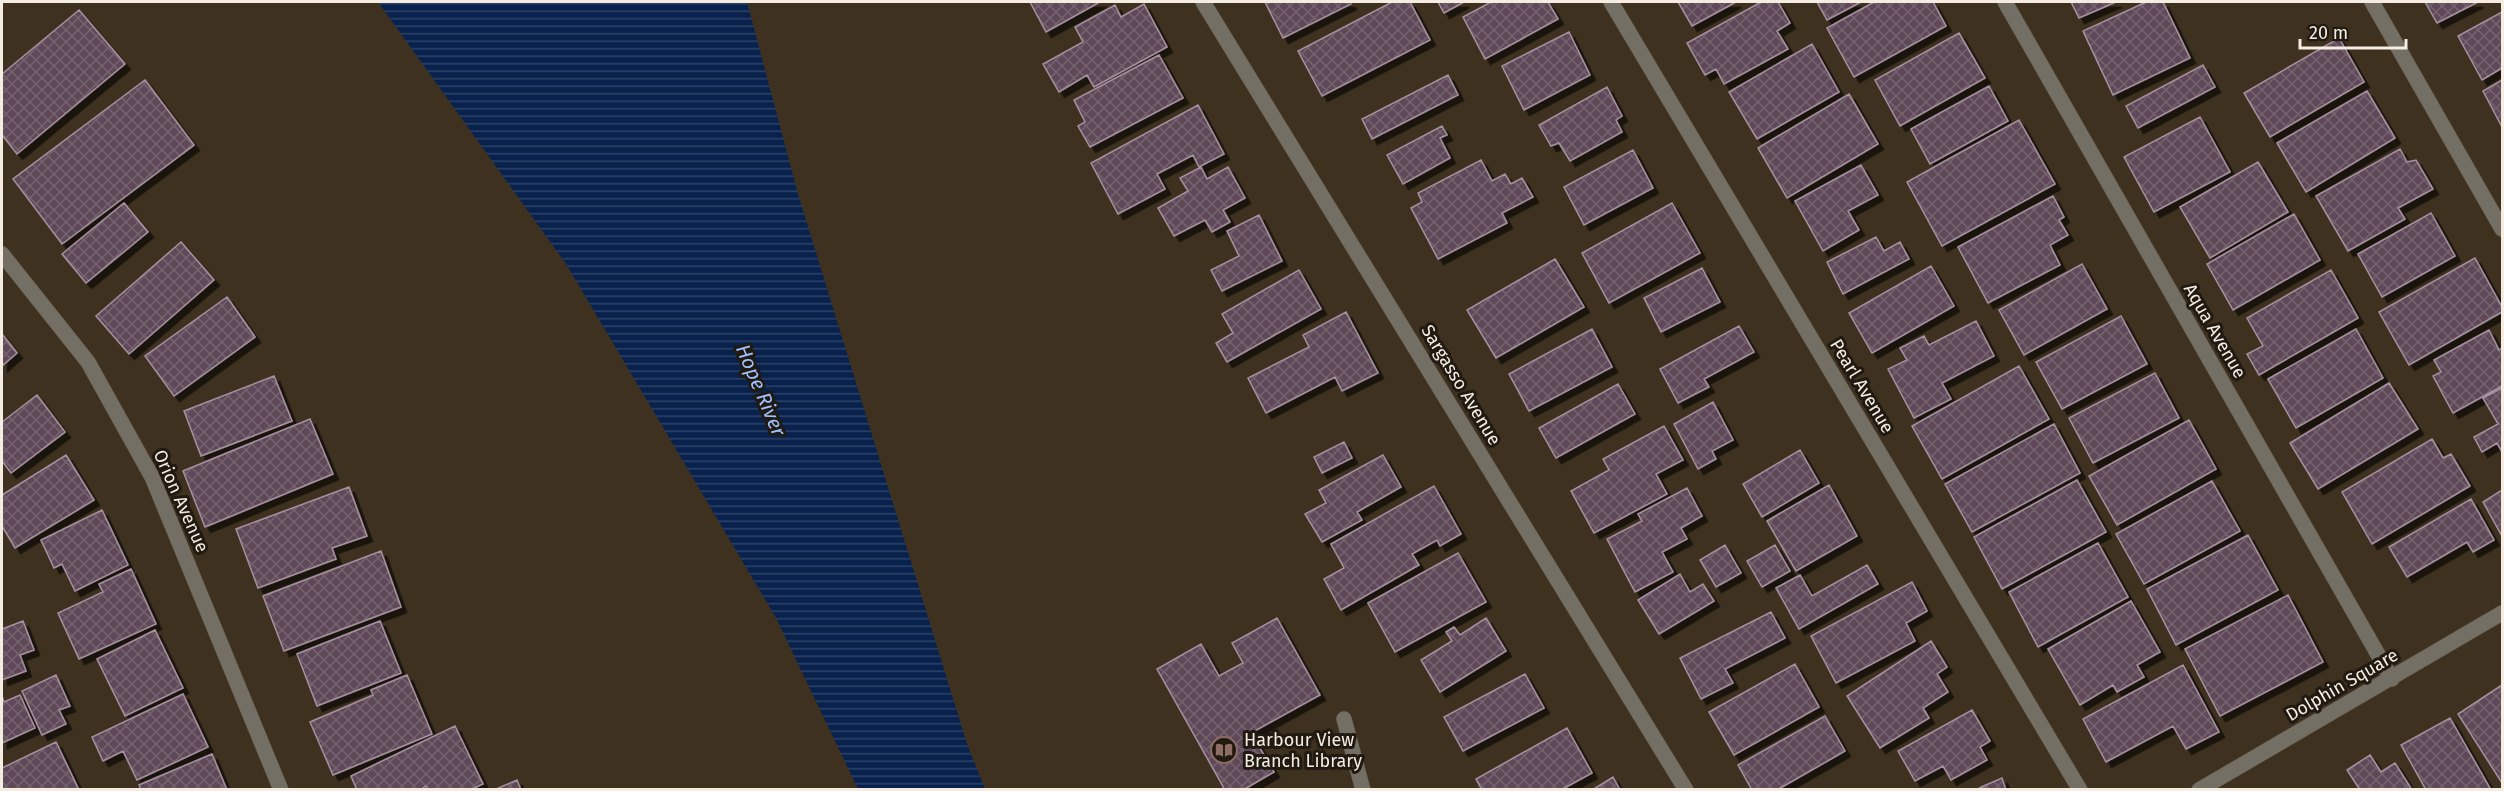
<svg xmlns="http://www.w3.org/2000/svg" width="2504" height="791" viewBox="0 0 2504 791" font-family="'Fira Sans',sans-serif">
  <defs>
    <pattern id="water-rules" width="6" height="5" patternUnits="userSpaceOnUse" patternTransform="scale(1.5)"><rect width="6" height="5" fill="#09224d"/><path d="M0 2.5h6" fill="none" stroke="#2d4266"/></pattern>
    <pattern id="building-cross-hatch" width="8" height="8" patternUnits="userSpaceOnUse" patternTransform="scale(1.5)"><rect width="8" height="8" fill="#5e4a58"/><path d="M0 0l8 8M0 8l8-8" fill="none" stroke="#766470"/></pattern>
    <filter id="shadow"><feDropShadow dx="5.5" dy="5.5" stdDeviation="0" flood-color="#0009"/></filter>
  </defs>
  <rect width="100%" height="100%" fill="#3e311f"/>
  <path fill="url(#water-rules)" d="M378,2H747L798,194L967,744L985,789H858L776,618L566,264Z"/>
  <path fill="url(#building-cross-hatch)" stroke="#a790a0" stroke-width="1.5" filter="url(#shadow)" d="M1030,2H1100L1046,32Z
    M1265,2H1350L1351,4L1283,38Z
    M1392,2H1410L1430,40L1322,96L1298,51Z
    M1438,2H1464L1444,13Z
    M1491,2H1548L1558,19L1485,59L1463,17Z
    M1678,2H1736L1692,26Z
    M1761,2H1778L1790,23L1777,31L1788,49L1724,84L1716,69L1705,75L1687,43Z
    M1817,2H1861L1827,20Z
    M1874,2H1933L1946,26L1854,77L1827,28Z
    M2071,2H2116L2079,18Z
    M2146,2H2163L2190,58L2113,95L2083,31Z
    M2425,2H2478L2437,23Z
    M1144,4L1167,47L1094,87L1087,75L1059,92L1043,64L1083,42L1075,27L1115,5L1121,17Z
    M79,10L125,64L17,154L2,135V74Z
    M2502,12V68L2482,80L2458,36Z
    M1569,32L1590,75L1524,110L1502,66Z
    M1959,33L1985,78L1900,126L1875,80Z
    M2339,38L2364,82L2270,137L2244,93Z
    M1812,44L1839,92L1757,139L1729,92Z
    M1159,55L1183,98L1090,147L1078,126L1085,122L1074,100Z
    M2203,65L2215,87L2138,128L2126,106Z
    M1448,75L1458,95L1372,139L1362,119Z
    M145,80L194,145L62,244L13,179Z
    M2502,80V127L2483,91Z
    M1989,86L2008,121L1930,164L1911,129Z
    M1607,87L1622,116L1616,120L1622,132L1570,161L1559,143L1551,146L1539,125Z
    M2367,91L2395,138L2306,192L2277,143Z
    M1849,94L1878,144L1787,198L1758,148Z
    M1198,105L1224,154L1199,167L1193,155L1157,174L1165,189L1118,214L1091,163Z
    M2200,117L2230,172L2154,212L2124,157Z
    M2019,120L2055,184L1942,246L1907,182Z
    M1442,126L1447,135L1440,138L1450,158L1403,184L1387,155Z
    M2400,149L2407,162L2416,160L2433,189L2398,208L2405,219L2348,251L2316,196Z
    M1633,150L1653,188L1584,225L1564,187Z
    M1481,160L1492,181L1505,174L1511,184L1522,178L1533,197L1502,213L1507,223L1438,259L1411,208L1422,202L1418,193Z
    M2258,162L2288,212L2210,258L2180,207Z
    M1861,165L1878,195L1848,211L1859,230L1823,251L1795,201Z
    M1201,167L1207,179L1228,167L1245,198L1223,210L1230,222L1212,232L1205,220L1174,236L1158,208L1188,191L1180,178Z
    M2053,196L2064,217L2059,220L2068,235L2050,245L2060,265L1988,303L1958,247Z
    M124,203L148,232L86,283L62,254Z
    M1672,203L1700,253L1609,303L1582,253Z
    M2431,213L2455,256L2382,297L2358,254Z
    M2294,214L2320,260L2233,310L2207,264Z
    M1259,215L1282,261L1222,291L1211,270L1239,256L1227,231Z
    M1876,237L1884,251L1900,242L1909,259L1843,294L1827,262Z
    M181,242L214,280L129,354L96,316Z
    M2475,258L2502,307V312L2409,365L2379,312Z
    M1555,259L1584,307L1496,358L1467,310Z
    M2082,264L2107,309L2024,355L1999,310Z
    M1931,266L1954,306L1872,353L1849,313Z
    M1702,268L1720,302L1661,332L1644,298Z
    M1299,270L1321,309L1227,362L1216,343L1233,333L1222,314Z
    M2331,270L2358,318L2259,375L2247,354L2263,346L2247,318Z
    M227,297L255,337L174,396L145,356Z
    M1346,312L1378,373L1342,391L1335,377L1266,413L1248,378L1309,347L1303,335Z
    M2121,316L2147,364L2062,409L2036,362Z
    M1976,321L1994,356L1942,383L1951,399L1914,418L1888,369L1907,360L1900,348L1924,336L1929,345Z
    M1739,326L1754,352L1704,379L1709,387L1678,403L1660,369Z
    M1592,329L1612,367L1529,411L1509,374Z
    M2356,329L2383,378L2296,428L2268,379Z
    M2489,330L2499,350L2502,348V386L2453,413L2433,376L2441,372L2434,360Z
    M2,334L17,353L2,366Z
    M2019,366L2049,419L1942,479L1912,426Z
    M2155,373L2179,418L2093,463L2069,418Z
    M274,376L292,421L201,456L184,411Z
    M2389,383L2418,429L2318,489L2290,443Z
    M1618,384L1635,414L1556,458L1539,428Z
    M2502,388V452L2497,443L2482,452L2474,437L2498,424L2483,398Z
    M37,395L65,432L11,473L2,461V422Z
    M1713,402L1733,440L1712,451L1716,459L1698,469L1674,424Z
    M310,419L333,474L205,527L183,471Z
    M2189,420L2216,469L2117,525L2089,476Z
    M2054,424L2080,473L1972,532L1945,484Z
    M1664,426L1683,460L1656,474L1667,494L1594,533L1571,491L1609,470L1603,459Z
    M2432,439L2443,458L2451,454L2470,486L2372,544L2342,492Z
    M1344,442L1352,458L1322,473L1314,457Z
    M1800,450L1819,483L1762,517L1743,484Z
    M66,455L94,500L15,548L2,526V495Z
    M1383,455L1401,487L1357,512L1362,520L1322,542L1305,514L1326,503L1319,490Z
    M2077,480L2106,532L2002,589L1974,537Z
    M2212,481L2240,531L2144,584L2116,534Z
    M1829,485L1857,536L1796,571L1767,521Z
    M1434,486L1461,534L1440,546L1437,540L1412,554L1419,565L1341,610L1324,579L1344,568L1331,544Z
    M349,487L367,536L332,548L336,559L258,588L236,529Z
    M1687,488L1702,516L1681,528L1687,539L1662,552L1673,572L1635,592L1607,539L1642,521L1638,514Z
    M2502,490V536L2483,502Z
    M2471,499L2494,540L2473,552L2467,542L2407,577L2389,547Z
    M102,510L128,565L75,591L62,564L54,568L41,540Z
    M2248,535L2278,590L2176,645L2147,589Z
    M2098,543L2128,597L2038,647L2009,592Z
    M1725,545L1741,573L1716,587L1700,560Z
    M1775,545L1790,571L1762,587L1747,561Z
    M381,551L401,607L284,651L263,596Z
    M1458,553L1486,602L1395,652L1368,603Z
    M1867,565L1878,584L1799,629L1776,588L1800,575L1812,596Z
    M131,569L156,624L79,659L58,613L103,592L99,584Z
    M1680,574L1690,592L1703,584L1714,601L1659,634L1638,600Z
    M1912,582L1927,611L1906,623L1915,641L1836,683L1811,636Z
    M2288,595L2323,662L2220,716L2185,649Z
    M2131,601L2160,652L2137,665L2144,677L2117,692L2113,685L2080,705L2048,649Z
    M1771,612L1785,638L1725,669L1733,683L1701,699L1680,658Z
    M1277,618L1320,695L1251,733L1274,772L1243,790H1225L1157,669L1201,644L1219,676L1243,663L1232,643Z
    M1486,618L1506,651L1440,692L1421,660L1452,641L1446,632L1454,627L1460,635Z
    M23,621L34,650L20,655L26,671L2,680V629Z
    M380,621L401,673L317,706L297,654Z
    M155,630L183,688L125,716L97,659Z
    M1931,641L1947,667L1937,674L1948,692L1923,708L1929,718L1880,748L1847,696Z
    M1795,664L1819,707L1734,755L1709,712Z
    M2183,665L2219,732L2186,749L2173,726L2106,762L2083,719Z
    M1525,674L1544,708L1463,751L1444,717Z
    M56,675L70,706L59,710L66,724L42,735L22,691Z
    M407,675L432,734L333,775L310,722L373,695L371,690Z
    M2502,685V783L2458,714Z
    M183,694L208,747L137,780L123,751L103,761L92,737Z
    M20,695L35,728L2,743V696L4,702Z
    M1972,710L1990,741L1980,747L1987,760L1951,780L1943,766L1915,781L1898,751Z
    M1825,716L1845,751L1777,790H1752L1738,765Z
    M2450,718L2491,790H2426L2401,745Z
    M455,726L483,784L470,790H428L426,786L420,790H357L351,776Z
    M1567,728L1592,773L1561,790H1482L1476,779Z
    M56,742L79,790H2V768Z
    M212,754L227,790H141L139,785Z
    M2370,755L2381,772L2395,763L2412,790H2360L2347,770Z
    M1613,777L1620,790H1592Z
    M2002,778L2006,790L1979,788Z
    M517,780L521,790H494Z"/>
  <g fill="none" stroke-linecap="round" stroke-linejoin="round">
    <defs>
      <path id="minor" d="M1203,2L1686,790
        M1611,2L2080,790
        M2005,2L2392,679
        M2372,2L2502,229
        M2,254L88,362L152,477L281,790
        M1344,719L1363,790
        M2199,790L2502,613"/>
    </defs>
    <use href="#minor" stroke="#5b4f3e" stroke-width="16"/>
    <use href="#minor" stroke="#736f65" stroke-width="15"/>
  </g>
  <defs>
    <symbol id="library-ring" viewBox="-11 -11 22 22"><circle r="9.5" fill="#201a12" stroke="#8d6e63" stroke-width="1.5"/><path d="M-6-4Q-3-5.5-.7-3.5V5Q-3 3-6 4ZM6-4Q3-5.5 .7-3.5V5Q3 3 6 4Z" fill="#8d6e63"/></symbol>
  </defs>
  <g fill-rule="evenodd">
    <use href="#library-ring" x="1209" y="735" width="30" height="30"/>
  </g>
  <g text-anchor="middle" stroke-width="6" stroke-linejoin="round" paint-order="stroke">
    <g font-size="18" fill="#f6ede2" stroke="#201a12">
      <text transform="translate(2215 331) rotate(60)" y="6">Aqua Avenue</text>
      <text transform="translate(1461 385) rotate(59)" y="6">Sargasso Avenue</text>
      <text transform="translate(1862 386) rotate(59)" y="6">Pearl Avenue</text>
      <text transform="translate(181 501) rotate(66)" y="6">Orion Avenue</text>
      <text transform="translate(2342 685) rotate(-30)" y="6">Dolphin Square</text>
    </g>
    <g font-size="18" fill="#f6ede2" stroke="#201a12" text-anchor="start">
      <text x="1244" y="746">Harbour View<tspan x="1244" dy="21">Branch Library</tspan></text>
    </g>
    <g font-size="20" font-style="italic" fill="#9fc1fd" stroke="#201a12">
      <text transform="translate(761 390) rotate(67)" y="7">Hope River</text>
    </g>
  </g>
  <rect width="2504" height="791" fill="none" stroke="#f6ede2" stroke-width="6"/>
  <path d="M2300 39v9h106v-9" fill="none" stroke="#f6ede2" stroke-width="3"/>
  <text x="2309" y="39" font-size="18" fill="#f6ede2" stroke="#201a12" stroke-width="4.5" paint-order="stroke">20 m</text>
</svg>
